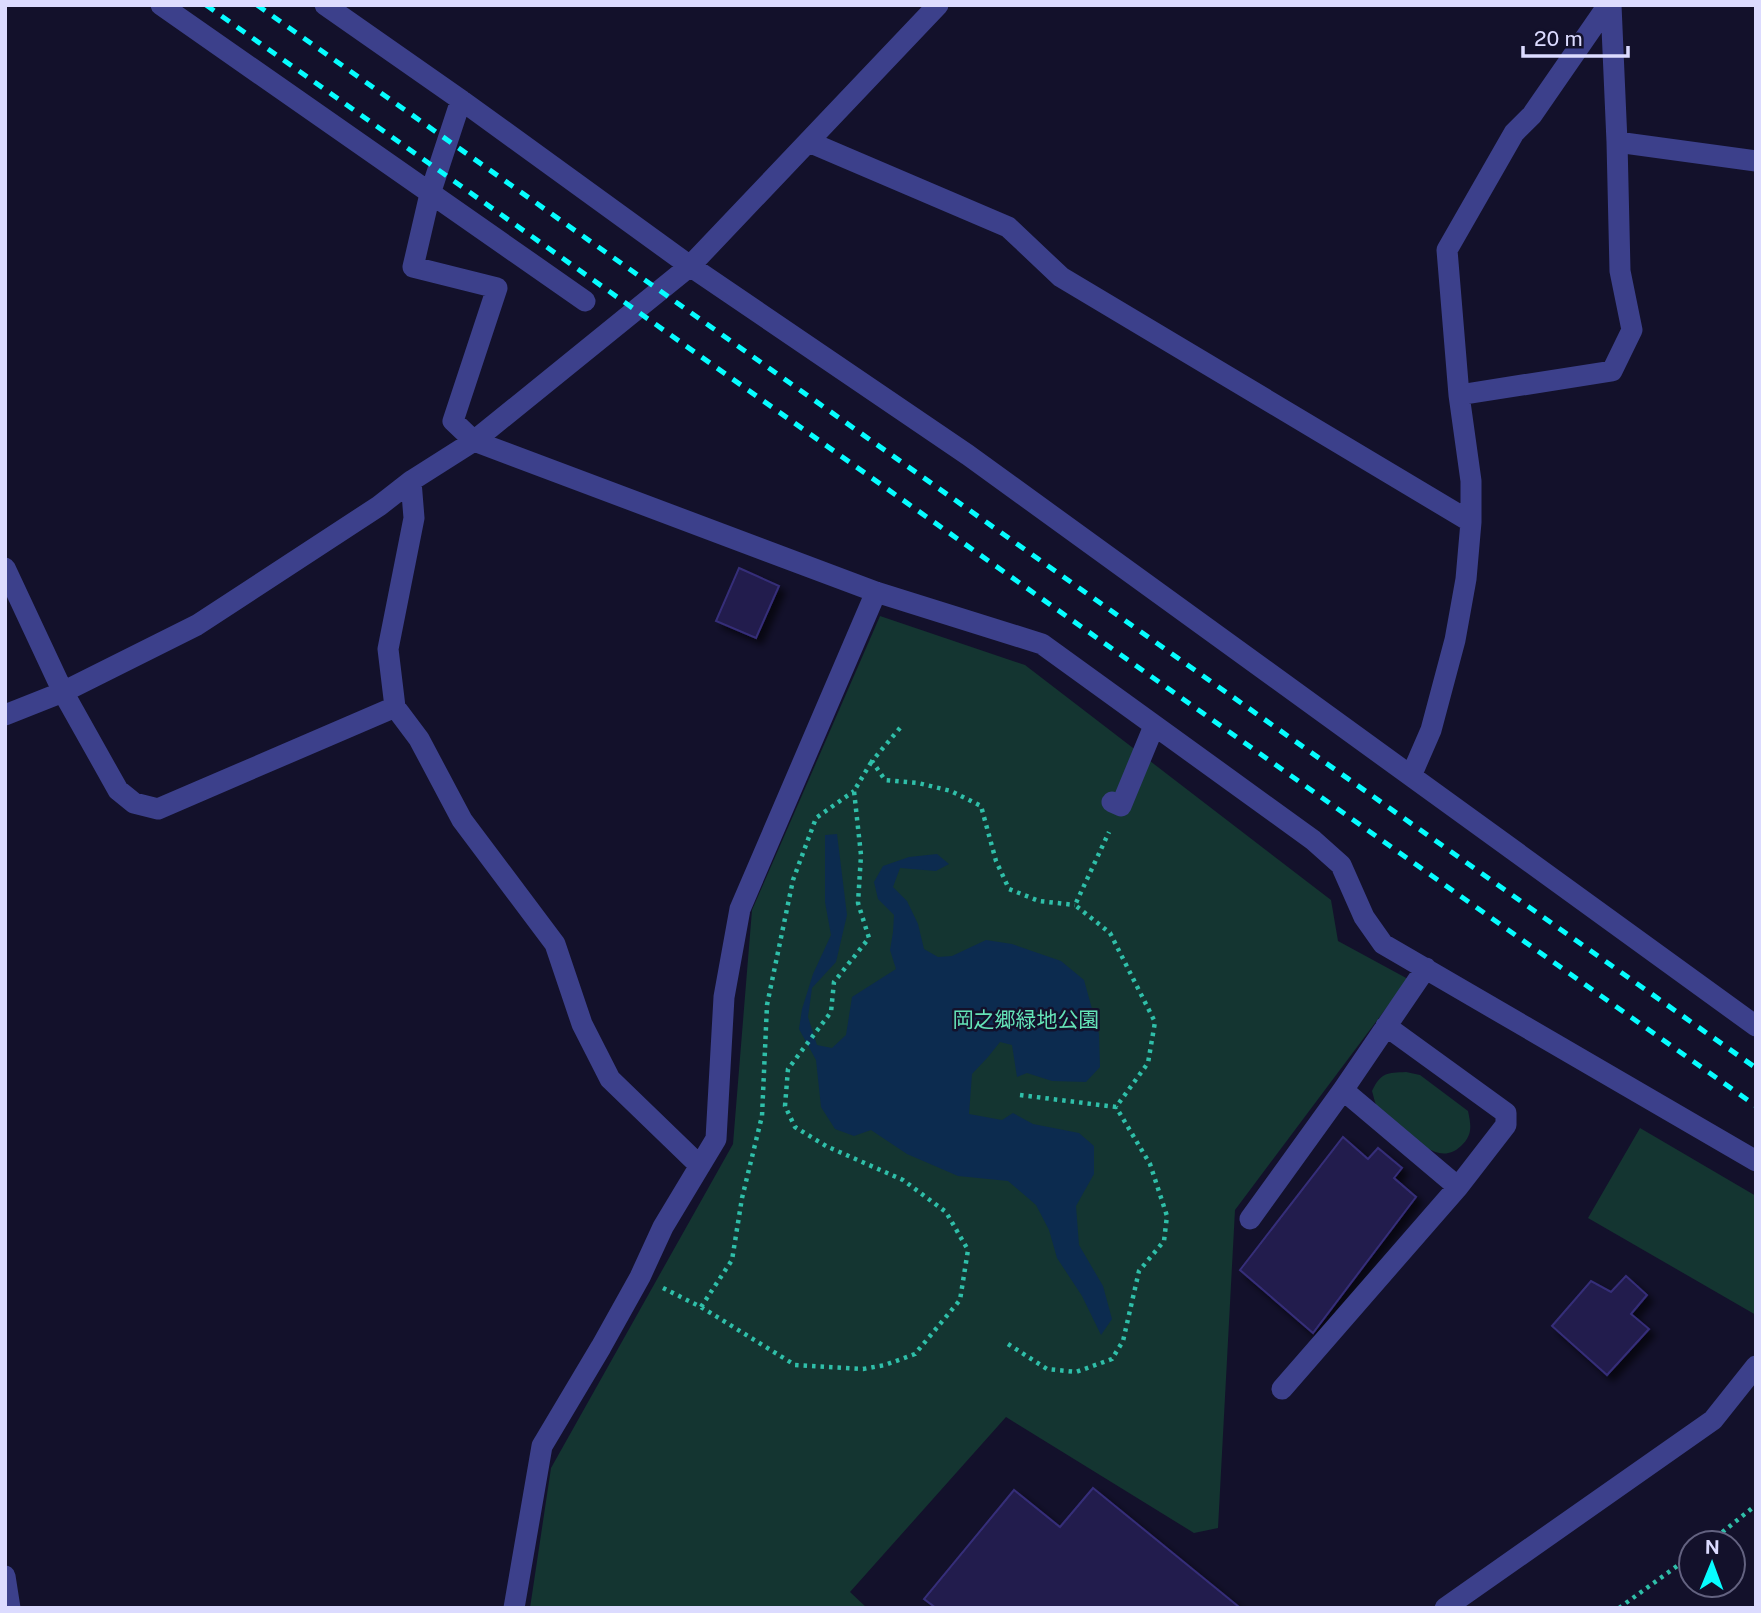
<svg xmlns="http://www.w3.org/2000/svg" width="1761" height="1613" viewBox="0 0 1761 1613" font-family="'Public Sans','Noto Sans JP',sans-serif">
  <defs>
    <filter id="shadow"><feDropShadow dx="6" dy="6" stdDeviation="3.5" flood-color="#0009"/></filter>
  </defs>
  <rect width="100%" height="100%" fill="#13112b"/>
  <path fill="#143531" d="M880,616L1025,665L1331,900L1338,941L1408,979L1235,1210L1218,1528L1194,1533L1006,1417L850,1592L867,1608H530L551,1468L733,1144L752,910Z
    M1406,1072L1420,1075L1468,1111C1471,1125 1473,1135 1461,1146C1440,1166 1418,1141 1401,1128C1394,1122 1386,1117 1380,1111C1375,1106 1374,1097 1372,1091C1381,1072 1387,1073 1406,1072Z
    M1640,1128L1756,1196V1315L1588,1218Z"/>
  <path fill="#0c2b4f" d="M837,834L847,915L836,962L812,988L808,1017L817,1045L832,1048L846,1035L852,997L896,969L890,950L893,932L894,915L878,899L874,882L883,866L909,857L937,854L949,864L936,871L900,868L893,887L907,901L918,924L924,949L938,957L952,956L986,940L1012,944L1061,961L1084,980L1099,1034L1100,1067L1086,1082L1052,1081L1027,1073L1017,1077L1012,1045L1000,1042L988,1057L972,1074L969,1114L1002,1120L1013,1113L1033,1124L1079,1133L1094,1146V1174L1076,1206L1079,1245L1103,1286L1112,1319L1101,1335L1082,1296L1057,1258L1049,1230L1036,1205L1008,1181L958,1176L907,1154L871,1130L854,1136L835,1129L821,1107L816,1060L799,1029L802,1009L813,974L831,935L825,902V835Z"/>
  <path fill="#221d4d" stroke="#362e79" stroke-width="2" filter="url(#shadow)" d="M739,568L779,586L756,638L716,621Z
    M1343,1137L1368,1159L1378,1148L1402,1168L1394,1178L1416,1197L1313,1333L1240,1270Z
    M1626,1276L1647,1295L1631,1314L1649,1329L1607,1375L1552,1326L1591,1281L1611,1292Z
    M1093,1488L1239,1607L936,1608L924,1599L1014,1490L1060,1527Z"/>
  <g fill="none" stroke-linecap="round" stroke-linejoin="round">
    <path stroke="#2fbfa9" stroke-width="4.5" stroke-dasharray="3.5 5" stroke-linecap="butt" d="M900,728L872,761L885,780L918,783L951,791L981,806L996,861L1009,889L1039,901L1075,905
      M1020,1095L1116,1107L1148,1063L1155,1022L1110,933L1075,905L1109,832
      M663,1288L701,1307L795,1365L863,1369L885,1365L915,1354L960,1300L968,1250L946,1212L903,1180L826,1146L795,1127L785,1106L788,1069L831,1012L834,982L869,938L858,903L861,855L854,791L872,761
      M701,1307L732,1260L742,1198L762,1116L767,1005L793,880L816,818L854,791
      M1008,1344L1047,1369L1076,1372L1112,1359L1123,1341L1139,1271L1164,1241L1167,1216L1150,1164L1116,1107
      M1709,1543L1756,1505
      M1619,1608L1691,1556"/>
    <path stroke="#3c408b" stroke-width="21" d="M161,5L585,301
      M325,5L461,100L690,266L968,455L1756,1026
      M461,100L430,194L413,267L497,288L453,421L474,441L876,592L1042,644L1313,840L1341,865L1364,917L1383,944L1756,1161
      M809,142L1008,227L1061,277L1471,522
      M1617,142L1756,161
      M1459,395L1612,371L1632,330L1620,271L1617,142L1611,5
      M5,568L63,692L118,790L134,803L158,809L395,707L388,649L414,518L411,481
      M395,707L419,739L462,820L555,944L582,1024L610,1079L700,1166
      M5,715L63,692L197,625L379,506L411,481L474,441L690,266L938,5
      M1411,776L1431,730L1455,640L1466,579L1471,522V481L1459,395L1447,250L1514,133L1532,115L1608,5
      M1112,802L1121,806L1154,726
      M1426,968L1343,1090L1458,1187
      M1250,1219L1343,1090
      M1282,1389L1458,1187L1506,1125V1113L1386,1026
      M5,1576L10,1608
      M514,1608L542,1446L601,1347L640,1277L663,1227L716,1139L724,997L740,909L876,592
      M1445,1608L1713,1420L1756,1366"/>
    <path stroke="#07fdff" stroke-width="5" stroke-dasharray="10 9" stroke-linecap="butt" d="M206,5L1756,1106
      M257,5L1756,1068"/>
  </g>
  <g text-anchor="middle" stroke-width="5" stroke-linejoin="round" paint-order="stroke">
    <g font-size="21" fill="#64e2b7" stroke="#13112b">
      <text x="1026" y="1027">岡之郷緑地公園</text>
    </g>
  </g>
  <rect width="1761" height="1613" fill="none" stroke="#dcdbff" stroke-width="14"/>
  <g transform="translate(1712 1564) rotate(1)"><circle r="33" fill="#13112b" stroke="#636280" stroke-width="2"/>
  <path d="M0-5L12 26L0 18L-12 26Z" fill="#07fdff"/>
  <text y="-10" font-size="19" font-weight="bold" text-anchor="middle" fill="#dcdbff">N</text>
  </g>
  <path d="M1523 46v10h105v-10" fill="none" stroke="#dcdbff" stroke-width="3.5"/>
  <text x="1534" y="46" font-size="21" fill="#dcdbff" stroke="#13112b" stroke-width="5" paint-order="stroke">20 m</text>
</svg>
